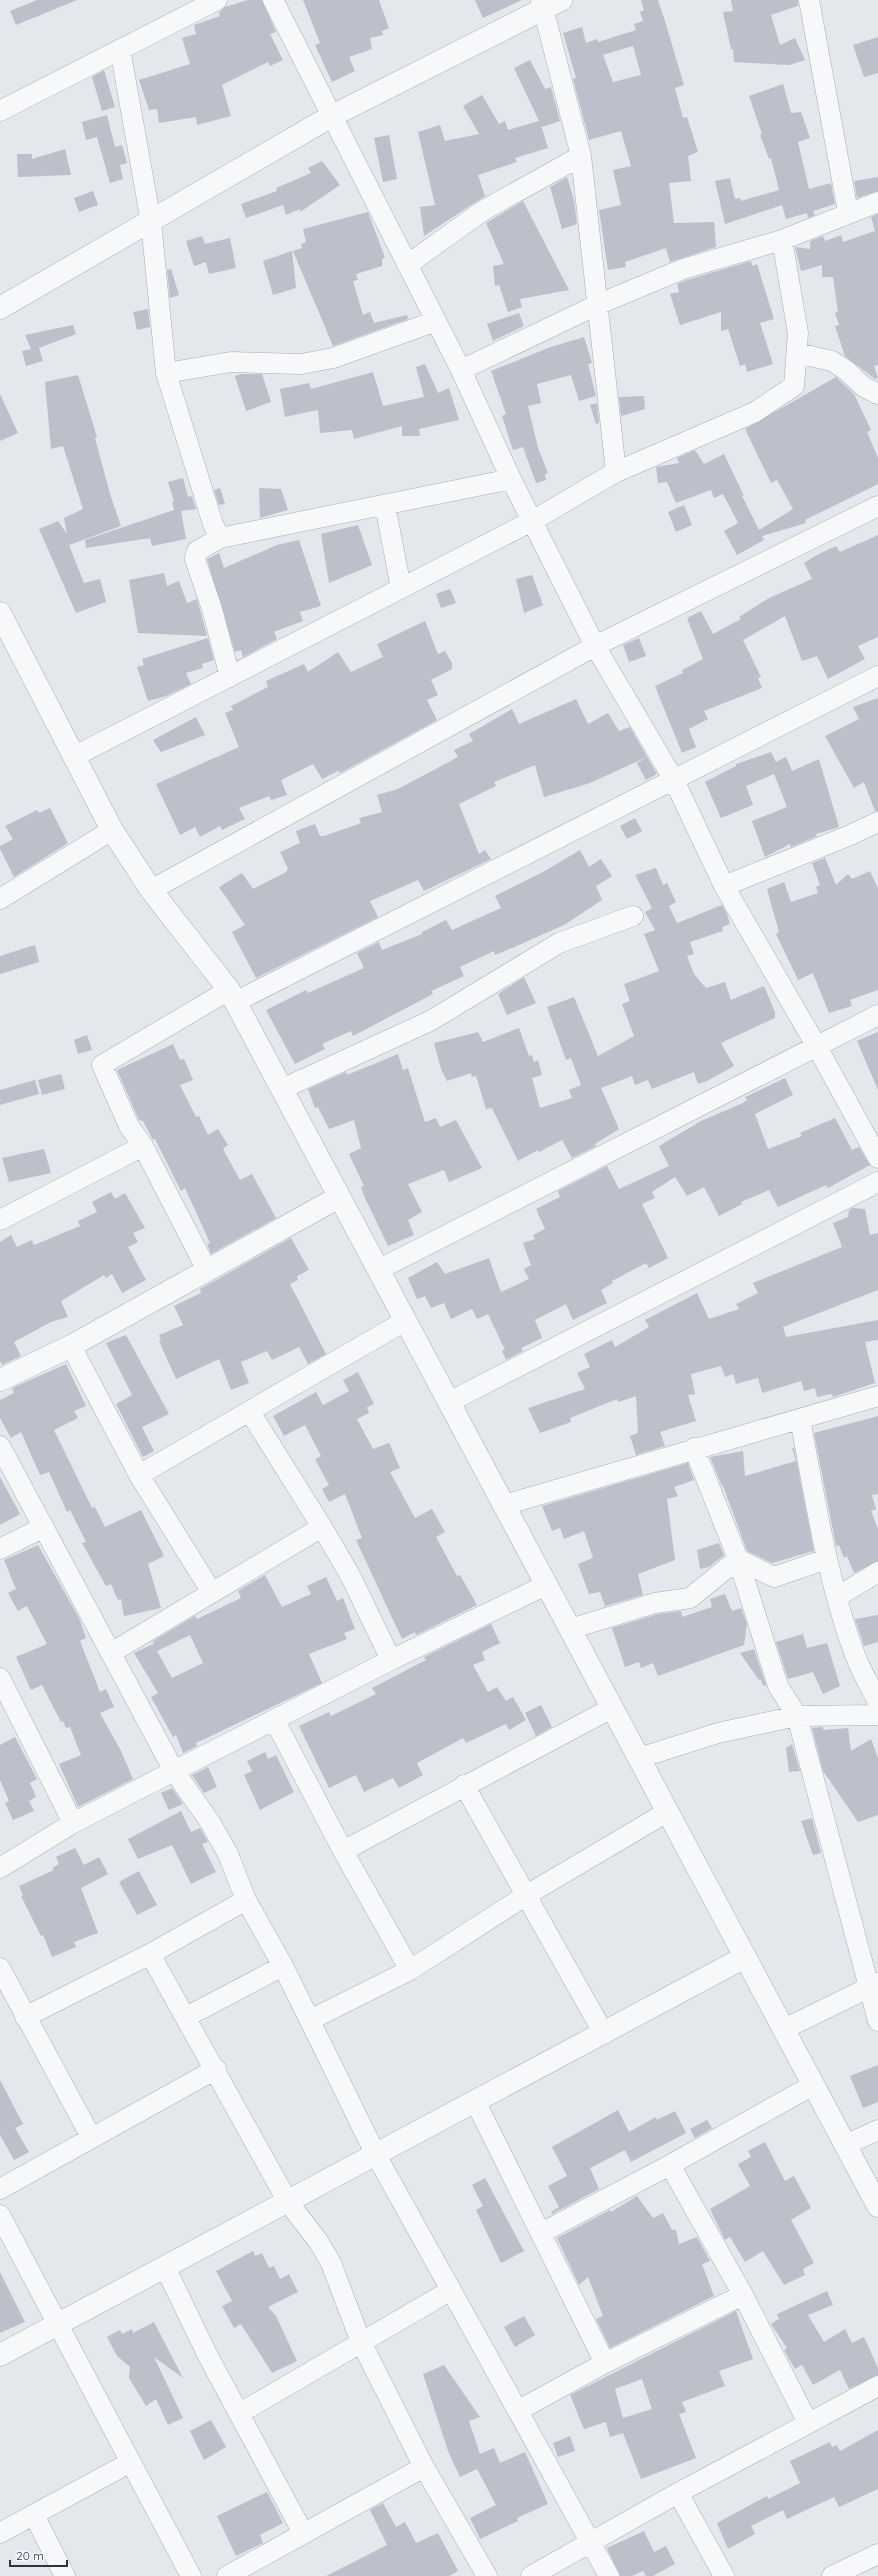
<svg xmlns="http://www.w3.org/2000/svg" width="878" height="2576" viewBox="0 0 878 2576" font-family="Quicksand,sans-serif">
  <rect width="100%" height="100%" fill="#e4e7ec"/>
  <path fill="#bbc0ca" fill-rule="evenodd" d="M37,0H77L16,25L10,11Z
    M248,0H262L276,32L270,34L283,60L270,66L268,62L222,85L231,116L197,125L196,117L159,123L157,109L149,110L139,80L190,64L182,38L196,34L194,25L220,16L219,12L225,7Z
    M303,0H379L389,28L382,31L383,35L370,38L372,49L349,57L355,71L332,82L315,45L320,43Z
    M475,0H522L483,18Z
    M641,0H658L664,18L684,85L675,88L683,118L687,117L698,152L688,156L691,181L669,183L674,223L714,222L716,247L670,262L666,248L625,262L626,267L608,270L599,210L621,205L613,170L631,166L621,131L589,140L573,79L576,78L563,33L582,27L586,43L597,39L598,42L636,30L634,24L643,21L640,12L644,10ZM633,46L641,75L613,82L603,55Z
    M731,0H798V6L771,15L780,45L795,38L805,60L789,65L734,62L733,49H731L723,12L733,11Z
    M878,37V73L864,77L853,45Z
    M530,60L545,89L551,87L560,121L542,127L540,121L548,148L515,158L517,162L478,175L485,196L424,236L420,207L435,205L418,132L440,125L445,141L479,134L463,106L482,95L499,124L505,121L508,130L539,121L514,68Z
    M104,70L115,107L102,111L92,77Z
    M783,84L791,113L801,112L810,138L798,142L809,189L831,183L835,204L813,211L815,215L808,218L807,213L786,219L782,205L725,224L715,181L730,178L735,199L740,198L741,201L779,190L771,158L769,159L760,135L762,134L749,96Z
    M107,115L115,147L122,145L127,163L120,165L123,179L110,183L97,137L86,140L82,122Z
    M389,135L397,179L383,182L374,138Z
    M65,149L71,175L18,177L17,154H32V159Z
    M322,161L340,185L300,212V209L286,215L283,205L246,218L241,204L277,191L276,188L311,173L308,168Z
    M567,177L574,200L577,224L562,229L550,187Z
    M878,177V191L857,198L854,181Z
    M93,191L98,205L79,212L74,198Z
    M523,201L569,290L520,299L522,307L508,312L499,285L495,286L493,266L504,264L486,223Z
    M368,212L385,258L382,259V266L356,274L358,280L353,281L363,315L370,312L374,323L407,315L408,319L333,346L293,251L302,248L301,244L306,242L303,229Z
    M878,214V365L874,366L878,378L875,379L845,356L835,326L839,325L835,313L838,312L833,277H822V265L801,271L795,247L810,249V241L823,236L825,241L841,235L843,242L875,231L871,217Z
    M202,236L205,244L230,238L236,268L209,274L206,262L194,266L186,241Z
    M292,251L296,288L273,295L263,261Z
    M751,261L752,266L757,264L774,319L760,323L773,364L747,372L745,364L740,366L728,329L721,331V312L680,325L670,294L679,292L677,284L687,280Z
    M171,269L179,295L170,298L167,270Z
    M148,309L150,327L137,330L133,312Z
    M519,313L524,326L493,341L487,324Z
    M73,325L76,334L39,348L43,361L26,366L22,351L31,349L25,335Z
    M584,337L592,363L588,364L596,396L579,401L571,375L537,384L541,403L528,406L538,448L548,473L545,474L546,480L536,483L523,447L513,450L502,416L506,414L491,371L548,348Z
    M425,364L438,393L449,388L459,420L419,429L420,436H402V426L354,439L352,430L320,433L318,410L285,417L280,389L309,383L311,389L373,372L383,406L424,397L416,367Z
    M241,374H262L271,402L246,411L235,376Z
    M78,375L97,437L95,438L110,494L121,526L69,545L84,583L100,579L106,602L76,613L39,529L58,521L67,534L64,518L83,509L63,446L51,449L45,382Z
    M836,377L854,394L871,430L867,432L878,458V484L805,520L806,523L762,536L764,540L737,555L724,531L738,523L723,494L714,498L711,490L676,503L667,482L658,483L656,467L679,463L677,458L695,450L704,464L724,454L744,496H742L759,530L793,509L777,480L771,483L745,429Z
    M0,394L18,433L0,441Z
    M644,396L645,409L621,416L619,397Z
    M597,403L599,423L596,424L590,405Z
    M183,478L188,497L192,496L196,509L181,511L186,539L152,546L150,538L86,548L85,540L174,510L172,502L174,501L168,482Z
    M220,488L225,504L219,505L214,490Z
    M259,488L281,489L288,510L260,518Z
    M684,505L692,525L676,532L668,512Z
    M358,525L372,565L329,583L321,534Z
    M878,535V637L858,646L865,659L828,679L817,656L802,661L785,616L743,640L761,677L758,678L762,688L704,711L708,719L689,729L696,747L682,753L655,686L683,673L682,670L703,659L687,618L701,611L713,634L741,619L739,617L769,598L812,579L804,563L815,556L836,546L840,552Z
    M299,540L321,606L300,612L303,621L274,632L277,639L243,657L241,650L235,652L207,559L219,553L224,568L277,545Z
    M164,573L167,586L179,581L187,603L197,599L207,636L138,633L129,580Z
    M532,575L543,605L524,613L516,579Z
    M450,589L456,603L441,608L436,594Z
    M425,621L438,654L445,651L452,663V669L431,680L438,695L427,700L437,720L340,773L338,771L322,779L313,764L281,780L287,795L271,800L269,796L239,808L245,819L222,830L220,826L200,837L195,827L180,835L156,784L239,747L225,713L233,710L231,706L268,687L266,681L304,664L308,672L338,652L351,672L383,657L377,644Z
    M208,638L214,660L202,664L203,668L186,673L191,684L166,696L148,701L137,667L144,665L142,659Z
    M639,638L646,656L629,662L623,645Z
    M878,698V811H875L864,782L854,788L825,736L859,719L853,707Z
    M576,699L588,724L608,713L619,731L630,727L647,757L590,783L544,797L535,765L494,782L496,786L459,804L479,854L485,850L491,859L424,891L418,880L370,901L378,917L256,978L232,932L245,925L219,887L242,873L253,889L286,872L288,869L280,852L300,843L296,831L315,824L320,836H324L361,823L359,818L382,812L377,795L398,789L458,757L454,750L473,741L469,734L512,709L519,724Z
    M196,717L205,735L161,752L153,740Z
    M771,752L776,762L786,757L792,771L819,759L839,827L816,834L817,836L791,847L790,844L765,857L752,821L787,807L774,774L746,786L753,805L721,818L705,782L736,766V764Z
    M647,757L657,774L646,780L637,763Z
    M50,808L68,843L14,877L0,849V846L13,839L5,826L37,810L39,813Z
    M635,818L642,831L627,839L620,826Z
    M580,850L589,867L601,859L612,876L596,886L602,900L564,925L512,948L495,955L494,951L460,967L464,976L431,991L433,994L353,1036L351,1031L322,1044L325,1049L295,1064L266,1010L306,990L308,993L364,968L357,953L379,942L382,950L422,934V932L446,920L452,930L501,908L495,896L543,872Z
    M825,858L836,885L848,874L852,879L870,871L878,889V990L850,1000L852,1006L829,1013L813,973L798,980L776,934L779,932L767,889L784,882L791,902L818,893L816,887L820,885L812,863Z
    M656,868L663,885L667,883L676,902L669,906L677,923L722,905L727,914L730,924L722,927L723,931L690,942L694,954L687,956L694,974L706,988L725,982L731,1000L764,986L775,1012V1018L721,1043L734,1066L707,1081L698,1084L694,1072L652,1089L648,1080L635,1085L632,1076L601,1088L619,1129L595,1144L596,1146L572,1158L562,1140L539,1152L538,1150L518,1161L492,1108L486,1109L476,1076L472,1077L471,1073L447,1081L441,1069L434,1043L478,1032L483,1042L519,1028L529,1056L532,1055L534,1062L538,1060L542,1075L532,1078L540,1108L572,1098L569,1090L581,1085L571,1058L566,1060L547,1007L574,997L598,1056L634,1036L622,1004L630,1001L624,984L659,971L644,934L655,930L645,912L652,908L635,875Z
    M35,945L39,962L0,974V956Z
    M524,977L536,1003L507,1015L498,994Z
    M878,1032V1090L857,1041Z
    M87,1035L92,1050L78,1054L74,1040Z
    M173,1044L180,1060L184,1059L193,1080L180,1085L196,1117L199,1116L208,1135L218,1129L228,1145L223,1149L240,1180L252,1174L276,1218L211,1254L207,1244L210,1243L185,1188L181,1191L155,1139L153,1140L143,1121L139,1120L117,1070Z
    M398,1054L403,1070L408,1068L425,1122L436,1118L440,1127L456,1120L482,1168L449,1182L444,1170L408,1184L422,1212L408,1220L414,1235L388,1246L365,1198L361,1187L364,1186L349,1154L361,1148L354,1120L329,1129L318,1107L315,1108L308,1089L346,1072L347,1075Z
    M61,1074L65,1089L42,1095L38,1080Z
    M785,1078L793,1095L755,1114L768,1149L802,1136L800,1133L835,1118L852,1150L859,1147L870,1165L828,1188L826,1185L778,1207L769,1190L741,1202L742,1204L719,1216L704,1187L687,1196L675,1177L652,1192L655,1198L642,1204L668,1258L649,1268L646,1263L612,1281L613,1283L601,1290L607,1303L573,1320L566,1304L535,1320L542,1338L521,1348L523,1351L506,1360L502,1351L505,1350L488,1314L477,1319L472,1309L451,1319L444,1303L431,1308L425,1296L417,1299L408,1278L437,1262L445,1274L489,1258L501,1292L529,1279L524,1269L531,1265L523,1243L535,1239L533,1235L545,1229L536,1209L560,1197L558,1191L607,1166L619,1189L669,1166L659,1146L701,1121L743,1103L747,1100L745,1097Z
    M35,1080L39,1094L0,1105V1090Z
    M44,1149L51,1173L9,1182L2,1158Z
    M111,1192L115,1199L125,1193L145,1228L133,1233L138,1242L128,1247L146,1280L122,1293L112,1274L106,1278L104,1275L61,1301L68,1317L51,1322L14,1342L21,1356L2,1365L0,1361V1242L11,1235L17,1247L32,1240L34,1245L80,1226L78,1221L97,1212L92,1202Z
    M852,1208L865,1209L870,1235L878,1233V1290L783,1327L786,1337L878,1320V1340L865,1342L875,1383L833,1397L832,1394L817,1397L815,1388L804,1391L801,1381L762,1393L758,1378L736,1384L733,1374L725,1377L721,1366L691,1374L695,1394L688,1395L696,1421L660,1432L665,1446L636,1455L630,1436L638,1433L636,1396L618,1402L617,1399L570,1418L571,1422L540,1433L528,1408L585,1389L577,1373L590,1367L584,1354L612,1340L615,1347L649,1327L645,1320L697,1293L709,1319L739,1309L736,1304L758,1293L753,1283L842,1247L833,1223L848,1217L849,1210Z
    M291,1238L309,1270L297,1276L298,1280L290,1284L326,1354L308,1364L299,1347L272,1360L267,1351L241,1362L249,1383L231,1390L219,1359L176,1379L159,1341L161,1340L159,1335L183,1325L174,1306L201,1293L200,1289Z
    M126,1335L169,1414L142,1427L154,1451L143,1457L116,1404L132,1395L106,1343Z
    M66,1364L86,1406L74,1411L78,1418L54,1430L92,1508L95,1507L105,1527L141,1510L164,1556L148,1564L161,1608L124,1616L121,1599L118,1600L111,1584L106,1586L82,1543L86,1542L70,1510L67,1512L49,1472L40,1475L21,1432L11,1438L0,1418V1400L14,1393L12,1388Z
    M358,1372L374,1404L367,1407L369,1413L357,1419L373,1449L389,1443L400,1468L390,1472L415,1518L432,1509L445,1532L436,1537L457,1576L460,1575L477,1605L416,1635L415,1632L402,1639L356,1540L362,1538L345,1494L329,1502L322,1489L329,1485L315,1459L321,1456L305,1425L284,1436L273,1416L316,1392L323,1405L349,1391L343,1380Z
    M878,1416V1494L872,1495L876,1509L871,1511L878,1529V1561L854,1573L847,1556L844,1558L839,1545L836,1546L814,1433Z
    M792,1448H794L814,1551L772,1563L747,1551L723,1486H722L710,1457L743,1451L745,1476L796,1461Z
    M688,1463L694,1480L674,1487L678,1496L667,1499L675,1560L638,1574L643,1595L605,1606L600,1592L589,1594L578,1564L593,1558L584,1531L564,1539L560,1528L552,1531L542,1506Z
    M0,1477L20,1514L0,1525Z
    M719,1543L724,1555L709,1567L700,1569L697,1550Z
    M38,1545L80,1620L86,1638L80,1641L100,1692L106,1689L114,1707L100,1713L121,1751L133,1779L78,1807L59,1764L81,1755L70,1727L66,1728L63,1721L61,1722L42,1685L31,1690L16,1657L47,1644L27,1606L18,1611L8,1593L16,1589L4,1560Z
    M265,1575L282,1607L311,1594L307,1586L326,1577L337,1601L343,1598L355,1629L344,1633L347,1639L309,1654L322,1683L196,1743L197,1746L183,1753L176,1735L173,1737L151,1697L158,1693L134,1653L153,1644L154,1645L153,1641L195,1616L197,1619L241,1598L238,1591ZM190,1635L203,1663L172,1678L157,1651Z
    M725,1594L732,1611L741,1608L747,1624L744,1645L658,1676L653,1663L641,1668L639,1662L625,1667L612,1628L658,1614L681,1611L682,1617L712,1607L710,1599Z
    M878,1615V1642L864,1646L855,1619Z
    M491,1624L500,1643L482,1652L485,1660L473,1665L488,1692L497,1687L506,1701L513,1697L526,1720L509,1730L506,1724L466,1743L463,1738L417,1763L423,1775L399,1788L393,1778L364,1792L356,1775L329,1788L299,1726L329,1712L331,1716L376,1694L372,1688L426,1660L424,1657Z
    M803,1634L807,1648L827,1643L840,1686L823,1694L813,1672L788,1679L776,1642Z
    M754,1649L766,1685L763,1686L761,1679L759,1680L740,1653Z
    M541,1705L552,1727L536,1736L525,1713Z
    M822,1727L824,1730L848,1728L851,1751L871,1739L878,1758V1815L858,1822L823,1771L812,1728Z
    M15,1737L37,1779L30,1783L36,1797L29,1801L34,1811L13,1820L5,1803L9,1801L0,1780V1745Z
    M792,1744L800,1771L789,1772L786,1748Z
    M265,1752L268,1759L276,1755L294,1792L260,1810L244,1775L252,1771L247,1761Z
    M208,1767L217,1787L204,1793L192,1775Z
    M172,1788L183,1804L169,1810L161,1793Z
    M181,1811L191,1832L200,1828L208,1842L202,1844L216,1872L191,1884L172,1845L138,1859L128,1839Z
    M812,1818L821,1853L813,1855L801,1821Z
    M75,1848L84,1865L99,1857L108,1874L81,1888L98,1933L74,1942L76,1947L52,1957L43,1935L41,1936L21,1896L23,1895L19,1886L54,1870L52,1868L59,1864L56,1857Z
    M139,1871L157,1905L137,1915L119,1882Z
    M878,2065V2102L863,2108L850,2076Z
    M0,2080L23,2124L15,2128L29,2152L14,2160L0,2135Z
    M618,2110L629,2132L656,2117L657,2120L675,2111L686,2133L631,2162L625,2150L590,2168L599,2189L552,2214L551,2212L559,2207L548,2186L567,2176L552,2147Z
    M707,2120L712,2128L695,2138L690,2129Z
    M765,2142L785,2181L794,2176L811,2208L791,2220L814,2263L803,2269L805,2275L784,2285L763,2251L745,2262L730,2237L725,2240L710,2209L750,2186L738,2164L751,2157L748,2151Z
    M485,2178L524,2251L501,2263L476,2210L483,2206L472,2185Z
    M637,2196L653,2218L663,2213L672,2230H676L679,2244L697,2237L710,2261L702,2264L714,2296L722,2292L610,2348L596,2319L603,2316L588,2277L579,2285L557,2238L610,2210L611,2212Z
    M253,2251L255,2256L262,2253L269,2268L274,2266L280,2279L289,2274L298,2292L268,2307L276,2316L297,2361L272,2373L241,2324L234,2328L222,2306L232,2301L216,2271Z
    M0,2272L25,2322L0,2333Z
    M827,2291L833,2305L808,2315L824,2342L845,2329L852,2343L864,2337L878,2368V2375L849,2389L840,2370L813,2385L802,2365L795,2369L784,2350L787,2348L771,2324L779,2319L777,2314Z
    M736,2311L753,2359L719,2371L725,2386L682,2402L686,2412L679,2414L696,2458L641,2479L623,2433L610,2437L606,2422L584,2429L570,2395ZM642,2379L652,2409L623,2418L615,2389Z
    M524,2316L535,2335L515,2347L504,2327Z
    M154,2322L183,2378L154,2357L183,2418L168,2425L156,2399L146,2406L129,2378L130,2367L117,2356L107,2337L120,2330L122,2334L132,2329L133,2333Z
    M444,2365L480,2417L469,2421L480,2454L494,2448L500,2463L525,2452L548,2504L517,2518L518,2521L480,2539L470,2518L496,2505L477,2469L460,2477L448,2451L423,2374Z
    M211,2420L226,2447L204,2460L190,2431Z
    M878,2430V2489L839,2507L834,2497L787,2519L783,2510L751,2526L755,2534L728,2549L717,2523L767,2496L768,2499L800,2483L790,2461L830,2442L832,2447L837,2445L840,2451Z
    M570,2436L575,2451L558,2457L553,2443Z
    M267,2492L283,2523L260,2535L263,2543L236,2556L217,2516Z
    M383,2503L396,2527L405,2522L416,2543L438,2533L458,2571L449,2576H326L387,2545L370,2510Z
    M644,2531L654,2552L666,2546L675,2564L653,2576H646L643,2571L632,2576H620L607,2548Z"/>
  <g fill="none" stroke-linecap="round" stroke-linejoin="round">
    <defs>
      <path id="minor" d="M273,0L461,370L511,479L595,646L674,780L724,886L817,1047L878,1158
        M541,0L581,156L616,472
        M809,0L848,212
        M120,49L151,222L166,373L213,524L220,538
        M0,111L217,0
        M407,265L484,210L581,156
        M797,353L832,361L847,371L864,387L878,394
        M461,370L599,304L683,269L782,240L878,202
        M166,373L231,362L301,364L333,358L436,321
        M385,505L401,588
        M230,677L212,609L195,559L197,551L220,538L511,479
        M75,756L532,521L616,472L755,412L794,386L798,333L782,240
        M724,886L848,836L878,822
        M151,890L595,646L878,506
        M0,899L112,830
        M235,1002L878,676
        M282,1089L430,1021L559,943L633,916
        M0,1220L143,1146
        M207,1270L143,1146L129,1126L102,1065L229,990
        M378,1270L878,1015
        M71,1346L139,1475L211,1591
        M449,1402L878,1182
        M250,1412L322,1527L351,1577L391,1660
        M800,1419C815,1498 827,1580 855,1655C861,1671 870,1686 878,1702
        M0,1446L174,1771L210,1822L228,1854L246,1900
        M694,1448L738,1559L778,1686L797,1716L878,2021
        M139,1475L405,1321
        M504,1505L878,1396
        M0,1549L44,1527
        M837,1597L878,1572
        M570,1629L655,1603L690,1598L738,1559L774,1577L827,1559
        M111,1653L322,1527
        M0,1678L73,1823
        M275,1721L343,1851L410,1970
        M639,1758L718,1733L797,1716L878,1715
        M464,1785L604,2034
        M343,1851L612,1708
        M0,1868L73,1823L174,1771L391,1660L546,1585
        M150,1954L288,2202L318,2241L331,2263L361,2342L424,2467L487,2576
        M0,1968L91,2137
        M25,2017L150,1954L246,1900L283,1966L376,2155L451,2290
        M186,2017L283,1966
        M310,2020L410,1970L525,1896L667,1812
        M784,2029L878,1983
        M476,2103L605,2363
        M845,2145L878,2130
        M670,2165L813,2085
        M0,2189L216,2069
        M0,2215L191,2576
        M541,2233L670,2165L743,2295L808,2423
        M165,2267L208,2356L303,2533
        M519,2410L605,2363L743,2295
        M240,2413L451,2290L609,2576
        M678,2493L724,2576
        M34,2515L65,2576
        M0,2533L129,2463
        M227,2576L424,2467
        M531,2576L678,2493L878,2386
        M832,2576L878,2554"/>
      <path id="tertiary" d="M0,308L330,117L561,0
        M0,613L112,830L151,890L229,990L878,2206
        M0,1380L71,1346L339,1197
        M0,2355L745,1957"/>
    </defs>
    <use href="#minor" stroke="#a9aeb7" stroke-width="21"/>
    <use href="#tertiary" stroke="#a9aeb7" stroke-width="23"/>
    <use href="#minor" stroke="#f7f8fa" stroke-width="20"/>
    <use href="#tertiary" stroke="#f7f8fa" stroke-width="22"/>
  </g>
  <path d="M10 2560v6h57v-6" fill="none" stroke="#2b3445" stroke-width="2"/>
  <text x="16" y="2560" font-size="12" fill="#2b3445" stroke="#f4f6f9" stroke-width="3" paint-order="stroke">20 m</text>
</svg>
